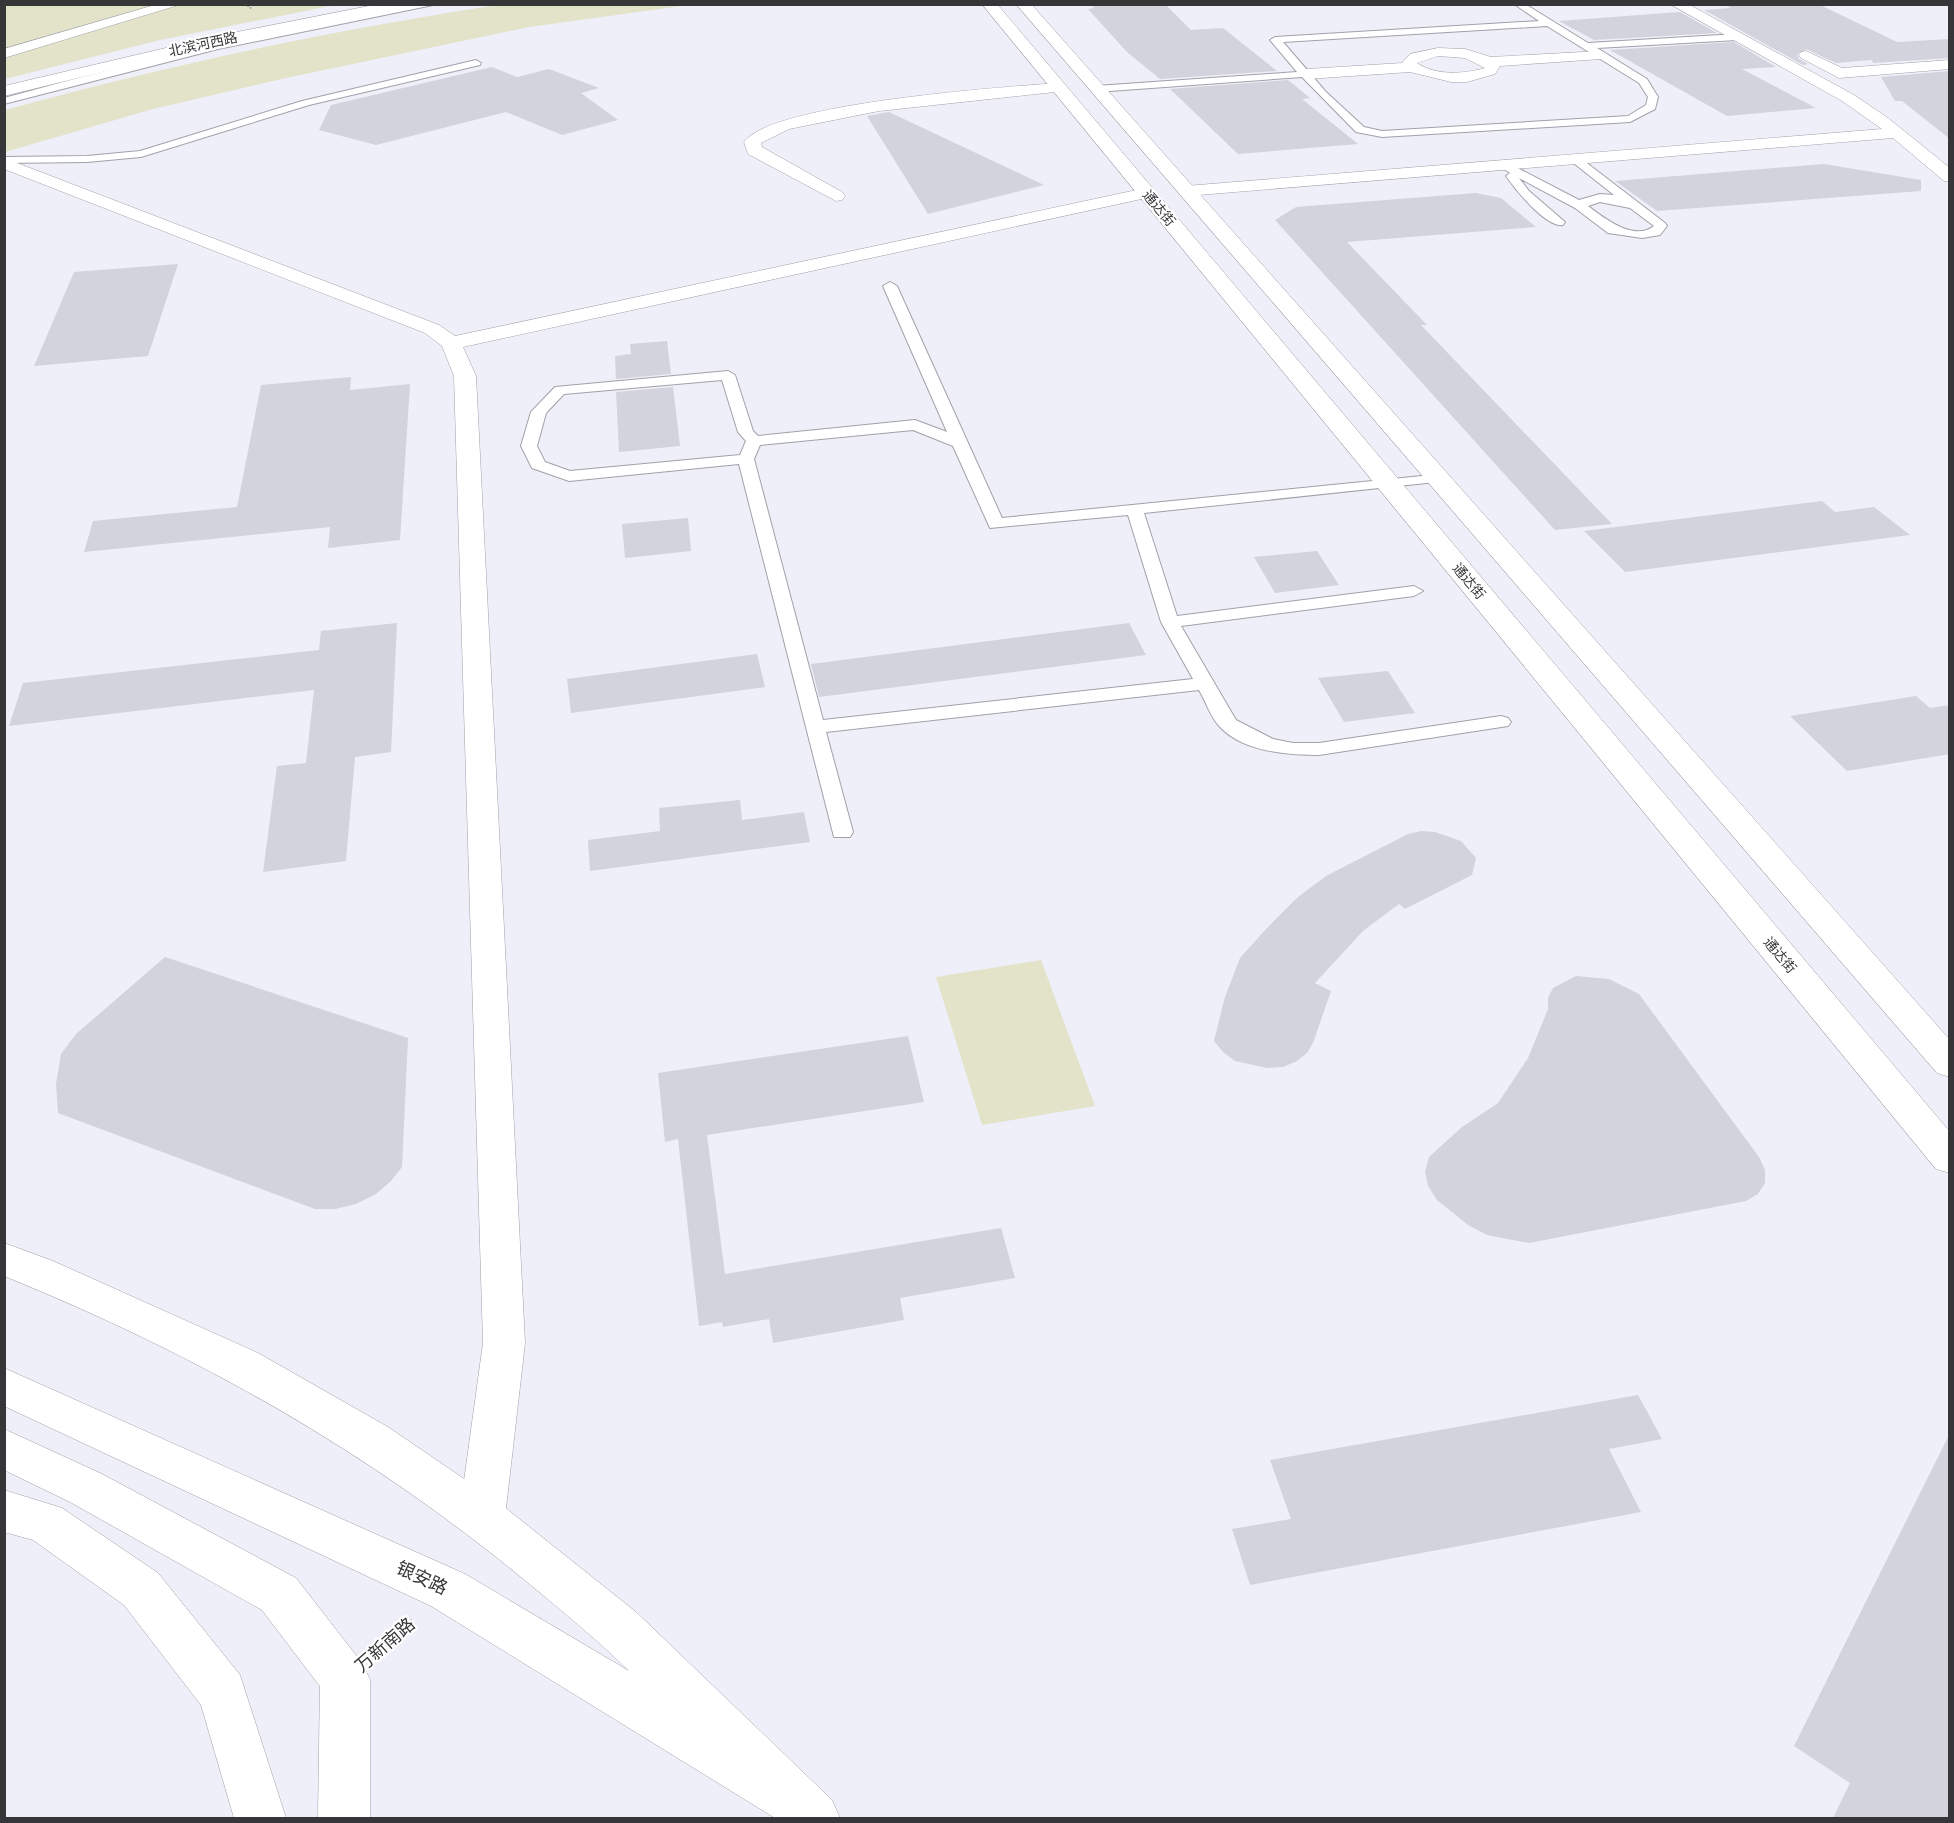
<svg xmlns="http://www.w3.org/2000/svg" width="1954" height="1823" viewBox="0 0 1954 1823" font-family="'Noto Sans','Noto Sans SC',sans-serif">
  <rect width="100%" height="100%" fill="#eeeff8"/>
  <path fill="#e2e3c9" d="M505,4L689,5L529,27L286,78L153,109L5,152V110C168,65 337,29 505,4Z
    M5,5H335L160,40L5,79Z
    M1041,960L1095,1106L982,1125L936,977Z"/>
  <path fill="#d2d3dc" d="M1091,4H1165L1191,30L1223,28L1277,71L1160,79L1127,52L1088,9L1094,8Z
    M1723,4H1818L1897,42L1950,39V58L1873,63L1872,60L1836,63L1806,49L1797,54L1799,59L1808,64L1803,65L1704,10L1731,8Z
    M1680,12L1717,33L1594,40L1559,21Z
    M1734,42L1776,67L1742,69L1816,108L1727,116L1610,50Z
    M492,67L517,77L549,69L599,88L581,93L618,120L562,135L506,112L376,145L319,130L331,105Z
    M1950,71V139L1902,101H1895L1881,77Z
    M1288,80L1310,98L1302,99L1358,144L1238,154L1170,89Z
    M889,112L1044,185L928,214L867,116Z
    M1824,164L1921,180V191L1657,211L1615,181Z
    M1476,193L1501,198L1536,227L1347,242L1427,325H1421L1612,524L1555,530L1275,220L1296,207Z
    M178,264L148,356L34,366L74,272Z
    M667,341L671,374L616,379L615,356L631,354L630,344Z
    M351,377L350,390L410,384L400,540L328,548L330,527L84,552L93,521L237,507L261,385Z
    M673,387L680,446L619,452L616,392Z
    M1822,501L1835,512L1874,507L1910,535L1625,572L1584,531Z
    M688,518L691,551L625,558L622,524Z
    M1317,551L1339,585L1275,593L1254,557Z
    M397,623L391,752L355,757L346,861L263,872L277,766L306,763L314,690L9,726L23,683L319,650L321,631Z
    M1129,623L1146,655L819,697L811,664Z
    M757,654L765,687L571,713L567,679Z
    M1388,671L1415,713L1344,722L1318,678Z
    M1916,696L1930,708L1950,705V754L1847,771L1790,716Z
    M740,800L742,820L804,812L810,842L590,871L588,840L660,831L659,808Z
    M1421,831L1435,832L1461,841L1476,858L1472,875L1405,909L1399,904L1363,931L1315,983L1331,991L1313,1043L1307,1053L1297,1061L1283,1067L1267,1068L1235,1061L1223,1052L1214,1041L1225,997L1240,958L1267,928L1298,897L1326,876L1408,834Z
    M165,957L408,1038L402,1167L391,1181L376,1194L356,1204L335,1209H315L58,1113L56,1084L61,1054L76,1034Z
    M1576,976L1609,979L1639,994L1759,1157L1765,1170V1183L1758,1194L1746,1201L1529,1243L1487,1235L1468,1225L1437,1200L1428,1186L1425,1171L1429,1157L1462,1127L1498,1103L1528,1058L1548,1009V998L1553,988Z
    M908,1036L924,1102L707,1135L725,1274L1001,1228L1015,1278L900,1298L904,1320L773,1343L769,1319L723,1327L722,1322L699,1326L678,1139L665,1142L658,1073Z
    M1638,1395L1662,1439L1609,1449L1641,1512L1250,1585L1232,1529L1291,1519L1270,1460Z
    M1950,1433V1818H1833L1850,1783L1794,1746Z"/>
  <g fill="none" stroke-linecap="round" stroke-linejoin="round">
    <defs>
      <path id="lane" d="M414,4H438L218,49L4,104V98C140,61 275,27 414,4Z
        M1514,4H1525L1588,43L1737,34L1742,37L1737,40L1597,48L1647,79L1658,97L1655,109L1630,122L1382,137L1356,132L1302,77L1096,92L1091,89L1096,86L1297,72L1270,40L1275,37L1539,21ZM1547,26L1639,83L1648,97L1646,105L1628,116L1382,131L1364,127L1326,92L1283,42Z
        M476,60L481,63L480,65L309,105L141,157L87,162L4,163V157L87,156L140,151L302,101Z
        M1571,157H1579L1665,223L1667,226L1660,235L1642,238L1608,233L1575,208L1519,178L1529,191L1565,222L1563,225C1546,228 1515,189 1506,176L1510,173L1498,165L1508,163L1579,200L1600,194L1614,195L1571,161ZM1600,202L1630,208L1654,226C1634,242 1604,218 1588,206Z
        M890,282L897,286L1002,518L1442,474L1444,477L1442,480L1436,482L1144,513L1177,616L1414,586L1423,591L1414,596L1181,626L1236,720L1273,739L1293,743H1319L1501,716L1508,718L1511,722L1508,726L1319,755C1288,755 1243,752 1220,727C1211,718 1206,702 1199,690L826,732L853,832L850,837H834L739,464L569,481L532,468L521,446L531,412L555,387L728,371L735,375L753,431L758,436L915,420L947,432L883,286ZM722,380L738,432L746,441L740,455L570,471L545,462L537,446L546,413L564,394ZM913,430L953,446L990,528L1128,515L1161,622L1193,679L823,720L754,459L760,445Z"/>
      <path id="street" d="M158,4H182L4,58V49Z
        M1670,4H1688L1854,95L1888,118L1950,168V182L1944,181L1893,138L1186,196L1177,191L1186,186L1882,129L1842,101Z
        M1438,48L1465,49L1491,57L1601,51L1608,55L1601,59L1500,66L1495,74L1467,82H1451L1410,72L1307,79L1299,74L1307,69L1402,63L1410,54ZM1438,56L1465,58L1485,68C1464,74 1436,76 1417,63Z
        M1806,51L1842,68L1950,60V69L1839,78L1801,58L1799,55L1801,52Z
        M1059,83L1067,88L1064,91L879,111L789,129L761,143L762,147L842,192L845,196L842,200L836,201L748,154L744,142C772,103 1005,87 1059,83Z
        M4,158L439,325L455,336L1146,188L1155,193L1146,198L463,347L476,376L525,1343L505,1517L498,1532L482,1538L466,1532L459,1517L483,1343L454,376L442,346L425,333L4,169Z"/>
      <path id="secondary" d="M982,4H997L1950,1132V1173L1936,1169Z
        M1016,4H1031L1950,1040V1077L1937,1073Z
        M345,1656L362,1663L370,1680V1818H318L320,1680L328,1663Z"/>
      <path id="primary" d="M379,4H410L403,8L217,44L4,96V86L217,36Z
        M4,1243L53,1261L258,1353L388,1427L498,1502L636,1612L832,1800L840,1818H775L431,1606L4,1406V1368L465,1574L629,1671C597,1639 562,1611 527,1582C367,1450 196,1354 4,1276Z
        M4,1429L102,1474L296,1578L362,1663L370,1680L362,1697L345,1704L328,1697L262,1610L70,1502L4,1470Z
        M4,1490L62,1508L158,1573L240,1675L286,1818H234L201,1705L124,1605L33,1540L4,1532Z"/>
    </defs>
    <use href="#lane" stroke="#a0a1a9" stroke-width="2"/>
    <use href="#street" stroke="#a0a1a9" stroke-width="1"/>
    <use href="#secondary" stroke="#a0a1a9" stroke-width="1"/>
    <use href="#primary" stroke="#a0a1a9" stroke-width="1"/>
    <path stroke="#8b8b91" stroke-width="1.5" stroke-dasharray="1.5 1.5" stroke-linecap="butt" d="M245,4L252,9"/>
    <path stroke="#8b8b91" stroke-width="5" stroke-dasharray="4.5 4.5" stroke-linecap="butt" d="M378,1651L413,1621"/>
    <use href="#lane" fill="#fff" fill-rule="evenodd"/>
    <use href="#street" fill="#fff" fill-rule="evenodd"/>
    <use href="#secondary" fill="#fff" fill-rule="evenodd"/>
    <use href="#primary" fill="#fff" fill-rule="evenodd"/>
  </g>
  <g text-anchor="middle" stroke-width="4.5" stroke-linejoin="round" paint-order="stroke">
    <g font-size="14" fill="#363639" stroke="#fff">
      <text transform="translate(203 44) rotate(-12)" y="5">北滨河西路</text>
      <text transform="translate(1159 208) rotate(50)" y="5">通达街</text>
      <text transform="translate(1469 581) rotate(50)" y="5">通达街</text>
      <text transform="translate(1780 955) rotate(50)" y="5">通达街</text>
    </g>
    <g font-size="18" fill="#363639" stroke="#fff">
      <text transform="translate(422 1578) rotate(25)" y="6">银安路</text>
      <text transform="translate(385 1645) rotate(-41)" y="6">万新南路</text>
    </g>
  </g>
  <rect width="1954" height="1823" fill="none" stroke="#363639" stroke-width="12"/>
</svg>
